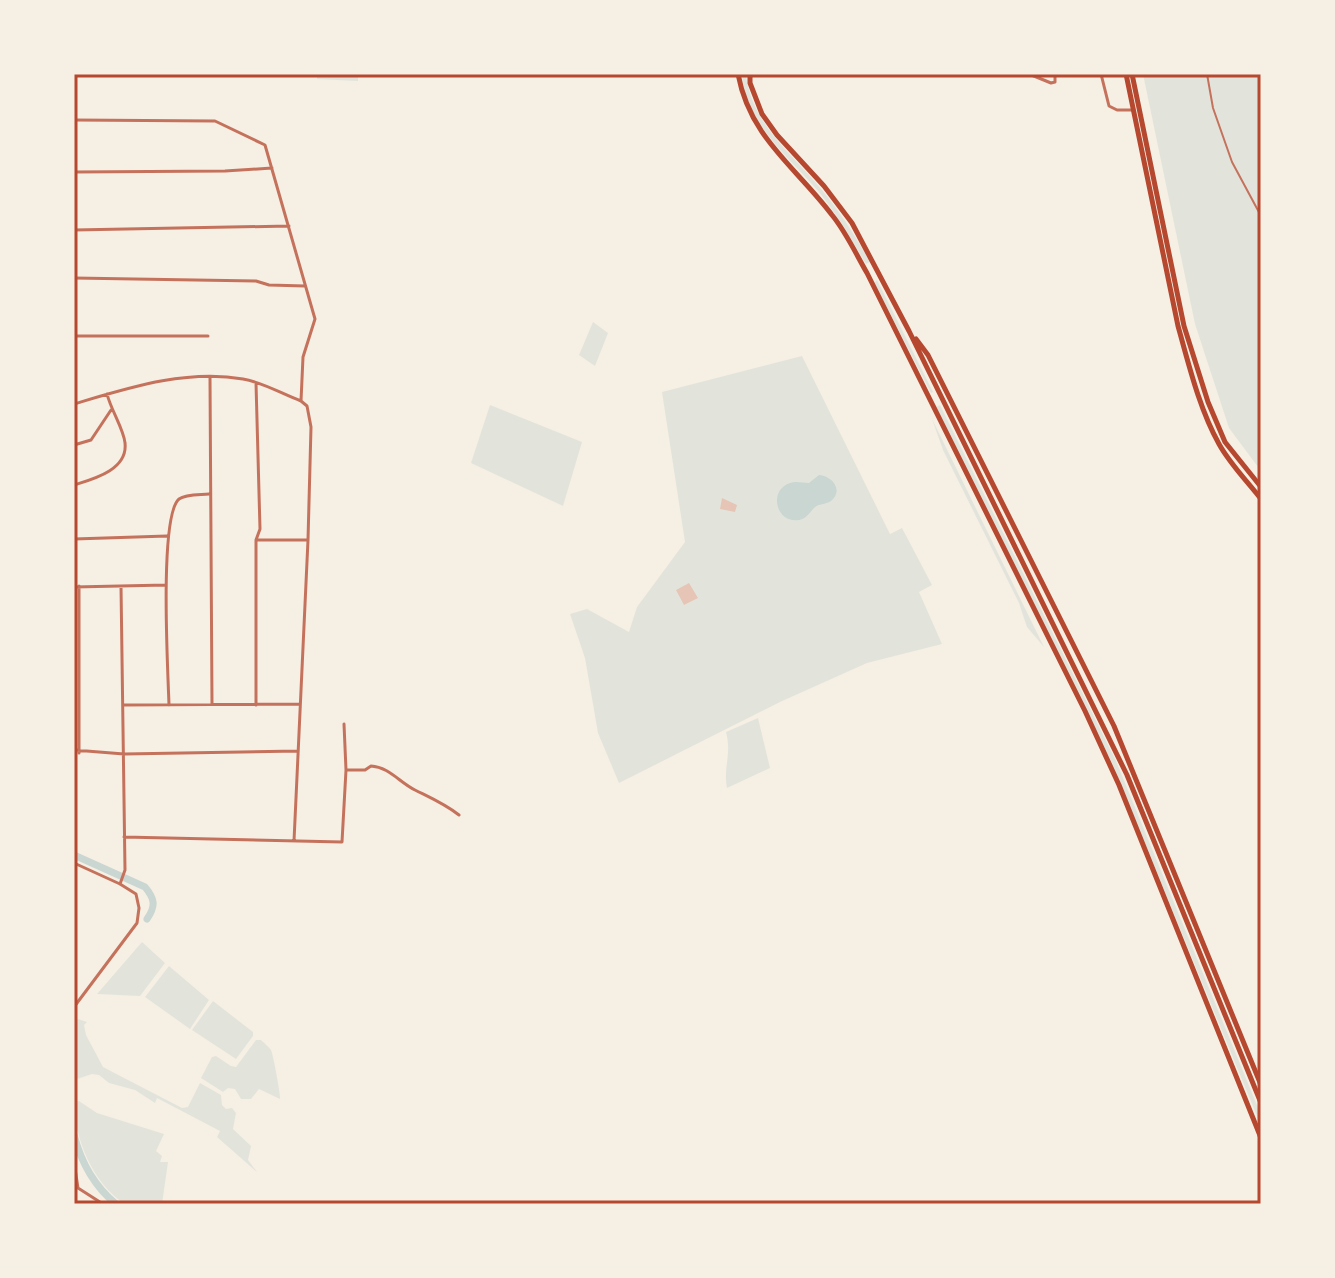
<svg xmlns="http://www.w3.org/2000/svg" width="1335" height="1278" viewBox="0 0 1335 1278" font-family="'Public Sans',sans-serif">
  <rect width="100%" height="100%" fill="#f6efe4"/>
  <path fill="#e2e4dc" d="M317,74H358V81L317,79Z
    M742,74H746C751,124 793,154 822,190C841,213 856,237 870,262L866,264C851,239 837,214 818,191C788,156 746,124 742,74Z
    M1143,74H1261V471L1229,428L1195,324Z
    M877,280L933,392L931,393L874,283Z
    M593,322L608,333L595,366L579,355Z
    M802,356L890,534L902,528L932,585L919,592L942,644L867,663L780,702L619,783L598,733L585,658L570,614L587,609L629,632L637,607L685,542L662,392Z
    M490,405L582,442L563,506L471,463Z
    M940,405L1116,761L1261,1115V1126L1112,763L936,407Z
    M932,419L1044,647L1027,627L1019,603L943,450Z
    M758,718L770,768L727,788C723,766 732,755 726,732Z
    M142,942L165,963L140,996L97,994Z
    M169,966L209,1000L190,1029L145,997Z
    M213,1001L253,1032V1036L236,1059L192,1030Z
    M78,1019L87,1022L84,1025L86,1035L103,1067L182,1108L188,1107L200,1083L221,1095L222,1105L226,1109L232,1108L236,1113L233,1129L251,1146L248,1160L257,1172L217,1137L220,1131L157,1098L155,1103L135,1090L109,1083L99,1075L92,1074L74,1080V1026Z
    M256,1040H261C262,1041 270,1048 271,1050C273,1054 281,1096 280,1099L259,1089L251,1099H241L235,1089L228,1088L223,1092L201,1078L212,1057L216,1056L231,1066L236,1067Z
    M79,1101L97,1113L164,1134L156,1151L162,1156L160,1162H168L162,1204H125C93,1184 74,1138 74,1102Z"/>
  <path fill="#c9d6d2" d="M819,475C832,476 844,490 831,501C825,505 819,503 814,508C808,514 807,518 799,520C776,524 768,490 790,483C796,481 802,483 809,483Z"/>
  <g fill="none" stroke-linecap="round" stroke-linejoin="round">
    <path stroke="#c9d6d2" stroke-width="7" d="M74,855L145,887C155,899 156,906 147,919
      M74,1135C81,1162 94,1186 116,1204"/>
  </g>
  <path fill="#e6c5b7" d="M722,498L737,505L735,512L720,509Z
    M689,583L698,598L684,605L676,590Z"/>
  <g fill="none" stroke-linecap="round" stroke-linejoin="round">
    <path stroke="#c5725c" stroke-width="2" d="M1207,74L1213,108L1232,162L1261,216"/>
    <path stroke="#c5725c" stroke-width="3" d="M1029,74L1051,83L1055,82V74
      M1101,74L1109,106L1117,110H1133
      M74,120L215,121L265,145L315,319L303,357L301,401
      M74,172L225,171L272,168
      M74,230L289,226
      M74,278L256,281L269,285L305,286
      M74,336H208
      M210,378L212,704
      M256,383L260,529L256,540V705
      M74,404C128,388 186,369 243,379C262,382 282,394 301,401
      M74,445L91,440L111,410
      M74,485C93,479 128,470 125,443C124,430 111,410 107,394
      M74,539L167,536
      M256,540H308
      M74,587L166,585
      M124,705L300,704
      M169,705C168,672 159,516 179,499C186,494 200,495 209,494
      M344,724L346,770
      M74,750L124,754L298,751
      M79,753V586
      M124,837L342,842L346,770H365L371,766C389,767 399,782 415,790C431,798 445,804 459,815
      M294,841L308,540L311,427L307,406L301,401
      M74,863L120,884L136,894L139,908L137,923L74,1007
      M120,884L125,870L121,586
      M74,1162L78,1188
      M78,1188L103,1204"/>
    <path stroke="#b5482f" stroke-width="5" d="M738,74C750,138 795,166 832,215C846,232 856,254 867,273L1085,711L1119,785L1261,1138
      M750,74V83L762,114L777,135L824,186L852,223L909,331L1127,775L1261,1103
      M1126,74L1178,326C1189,365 1199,408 1219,444C1230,464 1247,481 1261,499
      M1132,74L1184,326L1208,402L1225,442L1261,487
      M916,339L928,355L1114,726L1261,1085"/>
  </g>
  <rect width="1335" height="1278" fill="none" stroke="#f6efe4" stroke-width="152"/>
  <rect x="76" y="76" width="1183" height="1126" fill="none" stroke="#b5482f" stroke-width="3"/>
</svg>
